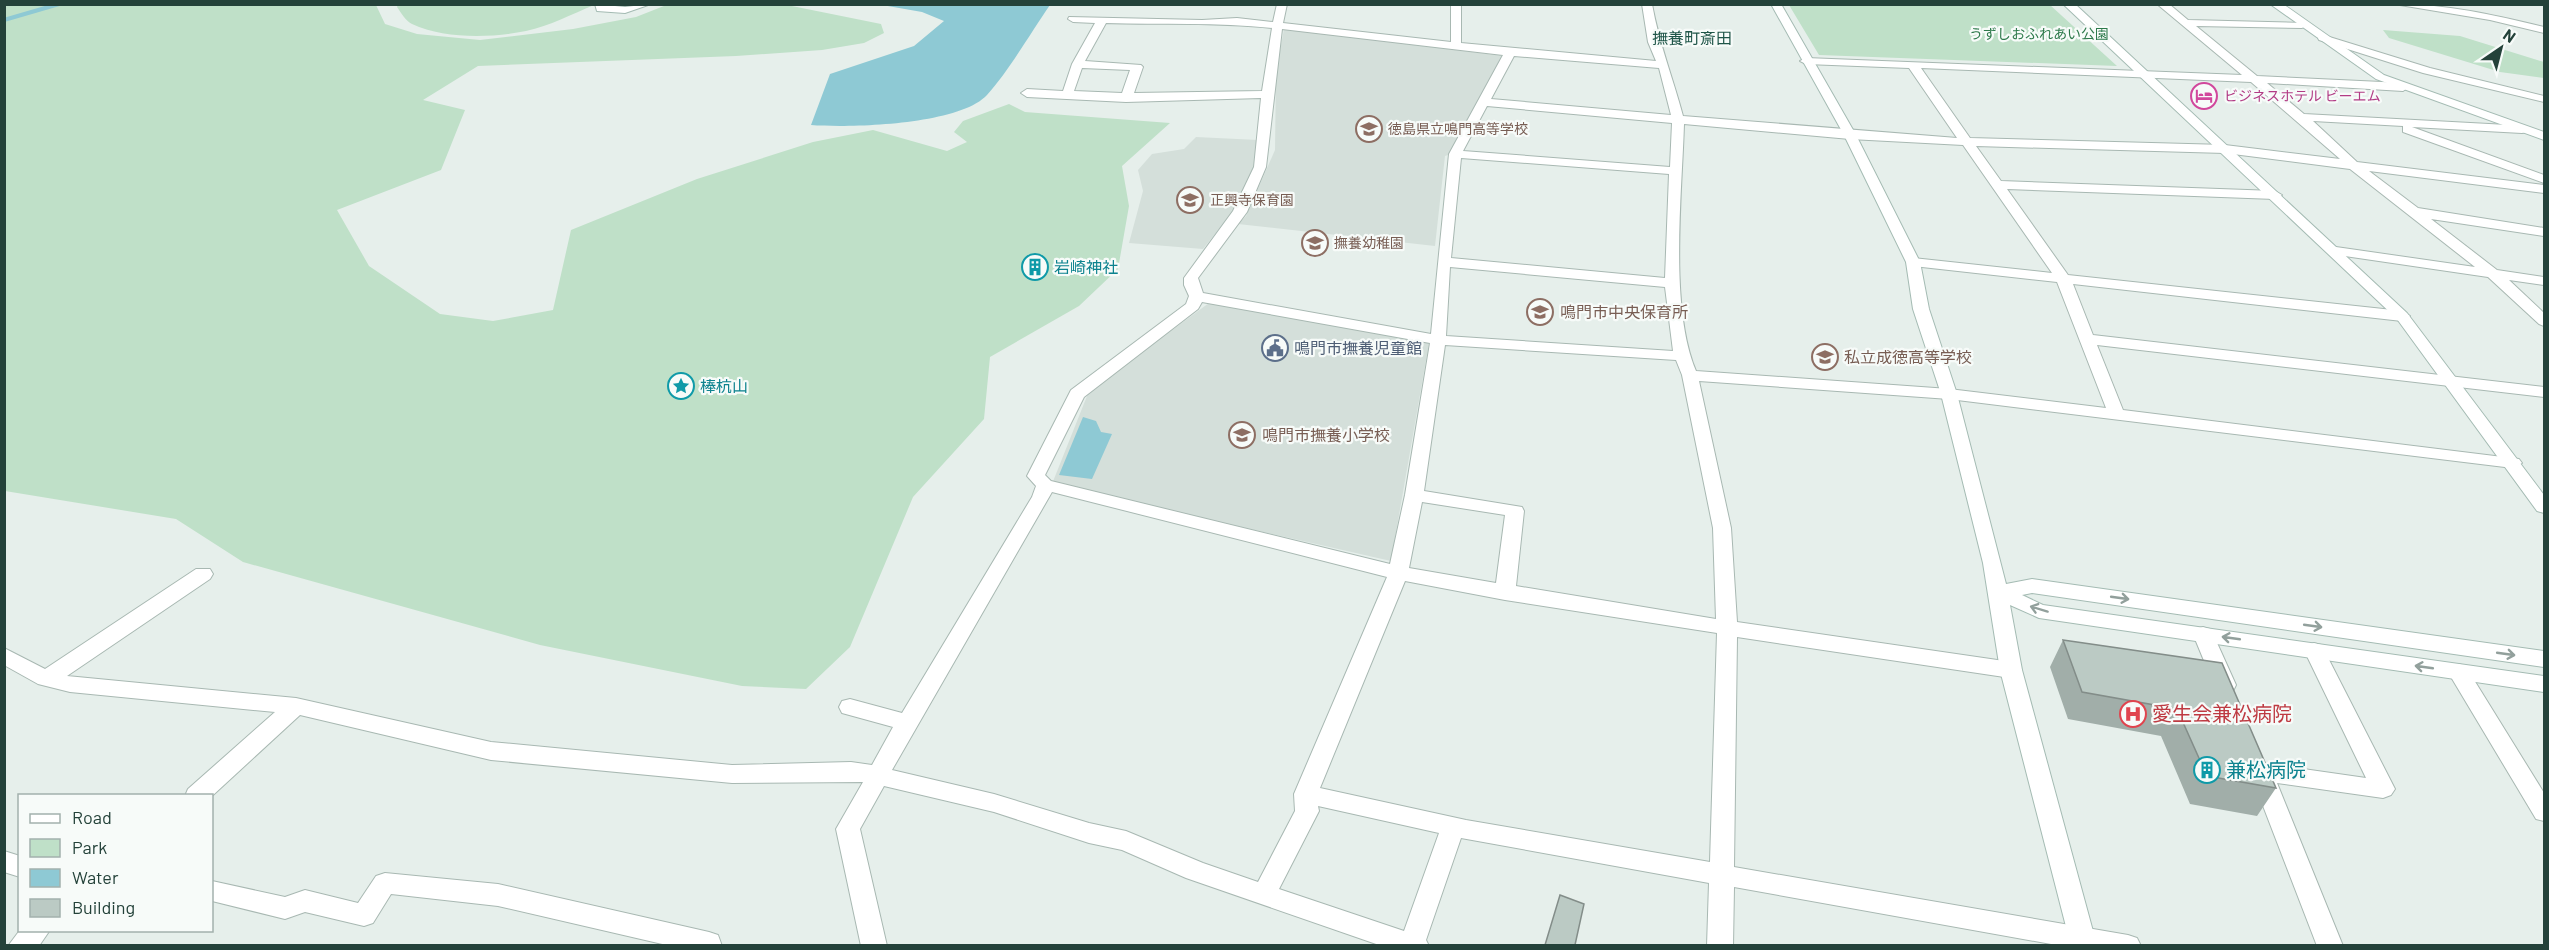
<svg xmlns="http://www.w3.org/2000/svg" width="2549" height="950" viewBox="0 0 2549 950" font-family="Barlow,'Noto Sans JP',sans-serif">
  <rect width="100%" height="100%" fill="#e6efeb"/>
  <path fill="#d4dfda" d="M1284,29L1504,56L1448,155L1445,156L1435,246L1238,224L1246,216L1275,150L1276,72Z
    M1196,137L1258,140L1254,169L1235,209L1203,249L1129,243L1143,191L1138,170L1152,154L1184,149Z
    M1209,303L1429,343L1391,561L1052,484L1089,391Z"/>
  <path fill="#bfe0c8" d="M398,4H594V5C572,14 550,26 526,31C491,38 444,39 412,24C406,21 401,13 397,7Z
    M669,4L787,5L881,24L884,33L864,43L822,50L736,56L478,66L423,100L465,110L441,170L337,210L369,266L440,314L493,321L553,310L571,230L697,179L813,142L873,130L947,151L967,142L954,132L963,121L1009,104L1025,112L1170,123L1122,166L1129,206L1118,269L1079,306L990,357L984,419L913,497L850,647L806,689L742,686L540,645L243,562L176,519L5,491L4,5H376L385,24L417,34L480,40L573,29L636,17Z
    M1789,5H2050L2117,66L1819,55Z
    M2383,30L2460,36L2544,62V78L2500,72L2389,38Z"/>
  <path fill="#8ec9d4" d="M882,5H1050C1031,32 1009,71 987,95C959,125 851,128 811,125L830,74L914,46L944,21L922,12Z
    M1083,417L1096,421L1101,432L1112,434L1092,479L1059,475Z"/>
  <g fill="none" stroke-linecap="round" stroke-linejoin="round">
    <path stroke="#8ec9d4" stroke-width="4" d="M4,20L59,4"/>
    <defs>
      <path id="street" d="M1277,4H1287L1283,23L1451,42V4H1461V43L1656,61L1648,42L1642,4H1652C1659,44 1673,78 1683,116L1957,138L1909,68L1806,64L1800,61L1806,58L2242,75L2157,4H2169L2188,20L2306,23L2307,25L2302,28L2196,26L2257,76L2403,83L2409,87L2403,91L2267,83L2304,114L2526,126V132L2522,133L2412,127L2544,175V183L2403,132V126L2313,121L2357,162L2544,185V193L2369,171L2418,208L2544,228V236L2431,219L2497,270L2544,277V285L2509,280L2544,313V326L2539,324L2488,277L2331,254L2329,251L2336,247L2475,267L2350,169L2225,153L1976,146L2001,181L2275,191L2282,195L2275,199L2007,189L2068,275L2402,311L2410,316L2402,321L2073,284L2093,335L2544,387V397L2097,345L2123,410L2519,459L2522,463L2513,468L1949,399L1699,381L1731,528L1737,622L2011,662L2018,665L2022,670L2018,675L2011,678L1737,637L1734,867L2128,935L2137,938L2141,946H2062L1734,887L1733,946H1707L1709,883L1461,838L1426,940L1429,946H1382L1186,878L1122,850L1089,843L994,812L884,786L860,829L887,946H861L836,829L863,782L732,783L491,760L300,715L212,796H185L188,789L275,712L70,692L38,684L4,665V648L45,669L196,569H210L213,574L210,579L67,676L296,698L491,742L732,765L851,762L872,765L893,727L842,713L839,707L842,701L850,699L902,713L1032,497L1036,486L1027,476L1071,390L1186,304L1189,296L1184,285V278L1233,211L1254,167L1261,98L1126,102L1027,97L1021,93L1027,89L1063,91L1072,64L1095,23L1073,22L1068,19L1069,17L1202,20L1237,18L1273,22ZM1106,23C1161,25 1217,22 1272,28L1262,91L1134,93L1143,67L1141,65L1085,61ZM1282,29L1503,55L1449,154L1431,334L1203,293L1198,278L1247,212L1266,167ZM1514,56L1659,68L1671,115L1491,99ZM1082,68L1130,70L1122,93L1074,91ZM1921,68L2251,82L2340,159L2225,145L1970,138ZM1487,106L1672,123L1670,167L1463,151ZM1684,124L1850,139L1963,145L2052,273L1913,258L1906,262L1913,266L2057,282L2106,408L1949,389L1696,371C1669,307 1682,194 1684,124ZM1461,158L1669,174L1665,278L1451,258ZM1450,267L1665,287L1673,351L1446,336ZM1202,302L1430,343L1405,495L1390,564L1051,481L1045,475L1084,397L1198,309ZM1445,345L1676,360L1682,375L1713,528L1716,619L1516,586L1524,511L1522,507L1424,491ZM1052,492L1387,577L1294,794L1295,811L1258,882L1203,863L1126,831L1089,823L994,794L892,770ZM1422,502L1505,515L1496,583L1409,568ZM1405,581L1505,600L1717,633L1710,862L1466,820L1320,788ZM1318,806L1439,833L1404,931L1279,889L1319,811Z
        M2394,4C2446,4 2495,15 2544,27V33L2490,20Z
        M2323,35L2430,68L2544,96V102L2423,73L2319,40L2318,38Z
        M2203,627L2210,629L2213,634L2236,685L2233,691L2225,693L2217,691L2214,685L2193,634L2196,629Z
        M2314,643L2321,645L2324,650L2395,789L2391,795L2383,798L2277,783L2343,946H2317L2250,772L2253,766L2261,763L2366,778L2304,650L2307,645Z
        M2459,664L2466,667L2544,793V821L2536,819L2448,672L2452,667Z
        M4,851L20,856V877L4,872Z
        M385,873L498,884L709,932L718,935L722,946H671L498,906L391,894L373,923L364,926L305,912L285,919L212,901V881L285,897L305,890L358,903L376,876Z
        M20,930H50L39,946H8Z"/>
      <path id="secondary" d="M595,4L625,7L651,4L625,13L597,11Z
        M1771,4H1781L1856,135L1920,262L1929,309L1957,394L2006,584L2032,579L2544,651V667L2032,593L2022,595L2043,605L2544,676V692L2039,618L2010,605L2022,670L2097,946H2071L2000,670L1983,563L1941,394L1913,309L1906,262L1844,135Z
        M2063,4H2075L2407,313L2544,495V513L2537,511L2397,319Z
        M2270,4H2283L2384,75L2544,132V140L2376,79Z"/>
    </defs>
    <use href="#street" stroke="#a8b8b2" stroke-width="2"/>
    <use href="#secondary" stroke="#a4bbb3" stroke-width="2"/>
    <use href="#street" fill="#fff" fill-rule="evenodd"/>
    <use href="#secondary" fill="#fff" fill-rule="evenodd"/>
  </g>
  <path fill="#a1aea9" d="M2063,640L2222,663L2276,788L2257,816L2190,804L2161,736L2068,719L2050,667Z"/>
  <path fill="#bbcac4" stroke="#838d89" stroke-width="1.5" d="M2063,640L2222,663L2276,788L2207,776L2177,709L2082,692Z
    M1560,895L1584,904L1575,945H1545Z"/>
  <defs><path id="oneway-shaft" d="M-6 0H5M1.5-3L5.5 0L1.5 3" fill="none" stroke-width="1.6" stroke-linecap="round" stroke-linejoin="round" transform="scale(1.5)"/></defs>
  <g stroke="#92a09c">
    <use href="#oneway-shaft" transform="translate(2120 598) rotate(8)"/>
    <use href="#oneway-shaft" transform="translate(2039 609) rotate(-163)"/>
    <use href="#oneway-shaft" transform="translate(2313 626) rotate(8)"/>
    <use href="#oneway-shaft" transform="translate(2231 638) rotate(-172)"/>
    <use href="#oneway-shaft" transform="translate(2506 654) rotate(8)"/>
    <use href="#oneway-shaft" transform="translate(2424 667) rotate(-172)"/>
  </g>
  <defs>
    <symbol id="hotel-ring" viewBox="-11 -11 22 22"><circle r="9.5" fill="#f7fbf9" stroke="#d1479c" stroke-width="1.5"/><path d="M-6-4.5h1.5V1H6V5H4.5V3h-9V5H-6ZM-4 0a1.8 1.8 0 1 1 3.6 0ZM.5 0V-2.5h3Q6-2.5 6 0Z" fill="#d1479c"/></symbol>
    <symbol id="school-ring" viewBox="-11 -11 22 22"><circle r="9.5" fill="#f7fbf9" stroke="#8d6e63" stroke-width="1.5"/><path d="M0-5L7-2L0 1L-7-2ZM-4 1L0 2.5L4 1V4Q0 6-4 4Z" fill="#8d6e63"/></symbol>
    <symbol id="building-ring" viewBox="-11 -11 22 22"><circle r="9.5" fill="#f7fbf9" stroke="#0f9aa8" stroke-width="1.5"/><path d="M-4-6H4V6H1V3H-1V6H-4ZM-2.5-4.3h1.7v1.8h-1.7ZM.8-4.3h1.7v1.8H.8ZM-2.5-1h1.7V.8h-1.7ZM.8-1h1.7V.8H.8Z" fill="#0f9aa8"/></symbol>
    <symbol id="civic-ring" viewBox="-11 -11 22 22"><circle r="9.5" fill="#f7fbf9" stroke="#5c6f8a" stroke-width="1.5"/><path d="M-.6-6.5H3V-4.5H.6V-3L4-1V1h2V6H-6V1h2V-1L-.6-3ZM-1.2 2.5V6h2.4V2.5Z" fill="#5c6f8a"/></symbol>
    <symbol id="sight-ring" viewBox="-11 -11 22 22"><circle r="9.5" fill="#f7fbf9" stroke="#0f9aa8" stroke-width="1.5"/><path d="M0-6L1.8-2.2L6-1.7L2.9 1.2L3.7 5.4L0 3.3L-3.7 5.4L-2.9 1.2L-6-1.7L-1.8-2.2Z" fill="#0f9aa8"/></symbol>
    <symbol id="hospital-ring" viewBox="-11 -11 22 22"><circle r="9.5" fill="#f7fbf9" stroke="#e0444e" stroke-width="1.5"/><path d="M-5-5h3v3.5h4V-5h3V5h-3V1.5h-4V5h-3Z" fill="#e0444e"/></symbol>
  </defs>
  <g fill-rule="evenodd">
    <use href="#hotel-ring" x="2189" y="81" width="30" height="30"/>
    <use href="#school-ring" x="1354" y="114" width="30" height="30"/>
    <use href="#school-ring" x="1175" y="185" width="30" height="30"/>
    <use href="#school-ring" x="1300" y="228" width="30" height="30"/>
    <use href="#building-ring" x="1020" y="252" width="30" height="30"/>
    <use href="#school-ring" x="1525" y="297" width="30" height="30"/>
    <use href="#civic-ring" x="1260" y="333" width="30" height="30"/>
    <use href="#school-ring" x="1810" y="342" width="30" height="30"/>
    <use href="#sight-ring" x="666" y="371" width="30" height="30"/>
    <use href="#school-ring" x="1227" y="420" width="30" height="30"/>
    <use href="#hospital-ring" x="2118" y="699" width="30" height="30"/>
    <use href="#building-ring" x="2192" y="755" width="30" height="30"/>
  </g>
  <g text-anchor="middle" stroke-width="4.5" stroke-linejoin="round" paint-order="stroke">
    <g font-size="14" fill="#2d7a4b" stroke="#f7fbf9">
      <text x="2039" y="39">うずしおふれあい公園</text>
    </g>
    <g font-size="14" fill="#b23c85" stroke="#f7fbf9" text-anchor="start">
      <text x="2224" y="101">ビジネスホテル ビーエム</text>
    </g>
    <g font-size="14" fill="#785e54" stroke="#f7fbf9" text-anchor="start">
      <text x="1388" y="134">徳島県立鳴門高等学校</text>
      <text x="1210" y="205">正興寺保育園</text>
      <text x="1334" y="248">撫養幼稚園</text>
    </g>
    <g font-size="16" fill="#1f5548" stroke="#f7fbf9">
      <text x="1692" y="44">撫養町斎田</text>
    </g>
    <g font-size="16" fill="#0d838f" stroke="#f7fbf9" text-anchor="start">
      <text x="1054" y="273">岩崎神社</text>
      <text x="700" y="392">棒杭山</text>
    </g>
    <g font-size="16" fill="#785e54" stroke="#f7fbf9" text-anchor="start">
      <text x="1560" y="318">鳴門市中央保育所</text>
      <text x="1844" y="363">私立成徳高等学校</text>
      <text x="1262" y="441">鳴門市撫養小学校</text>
    </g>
    <g font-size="16" fill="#4e5e75" stroke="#f7fbf9" text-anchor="start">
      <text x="1294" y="354">鳴門市撫養児童館</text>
    </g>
    <g font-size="20" fill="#be3a42" stroke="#f7fbf9" text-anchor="start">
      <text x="2152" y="721">愛生会兼松病院</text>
    </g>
    <g font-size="20" fill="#0d838f" stroke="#f7fbf9" text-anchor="start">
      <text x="2226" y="777">兼松病院</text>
    </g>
  </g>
  <rect width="2549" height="950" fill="none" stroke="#24423a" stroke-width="12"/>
  <rect x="18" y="794" width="195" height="138" fill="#f7fbf9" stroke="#a3b1ad" stroke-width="1.5"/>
  <rect x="30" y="814" width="30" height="9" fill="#ffffff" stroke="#a3b1ad" stroke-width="1.5"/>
  <text x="72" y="824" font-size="18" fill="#24423a">Road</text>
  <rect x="30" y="839" width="30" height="18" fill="#bfe0c8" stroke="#a3b1ad" stroke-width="1.5"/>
  <text x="72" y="854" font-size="18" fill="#24423a">Park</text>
  <rect x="30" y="869" width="30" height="18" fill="#8ec9d4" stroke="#a3b1ad" stroke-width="1.5"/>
  <text x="72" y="884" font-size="18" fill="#24423a">Water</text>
  <rect x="30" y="899" width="30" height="18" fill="#bbcac4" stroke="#a3b1ad" stroke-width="1.5"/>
  <text x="72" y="914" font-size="18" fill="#24423a">Building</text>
  <g transform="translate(2501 48) rotate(35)" stroke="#f7fbf9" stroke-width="4.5" paint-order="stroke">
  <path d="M0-4.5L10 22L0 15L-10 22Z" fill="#24423a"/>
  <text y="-9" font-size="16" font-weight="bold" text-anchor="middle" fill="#24423a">N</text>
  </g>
</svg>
